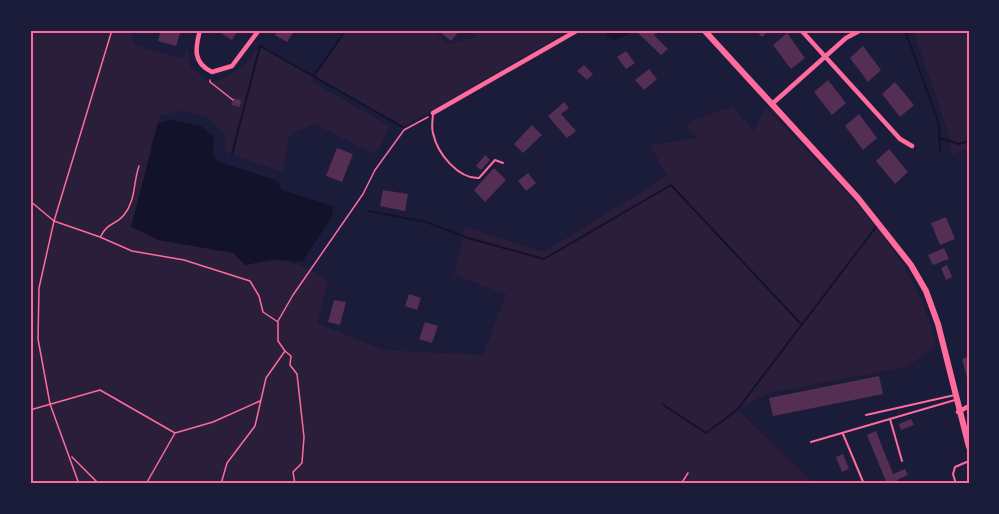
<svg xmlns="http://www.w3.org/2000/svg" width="999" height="514" viewBox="0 0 999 514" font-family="Montserrat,sans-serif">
  <rect width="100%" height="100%" fill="#1b1b3a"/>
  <path fill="#2a1e3b" d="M30,30H130L134,45L184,59L187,48L191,68L210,82C234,78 245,65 260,46L314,76L346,30H433L447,44L473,38L481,30H570L403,127L314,77L311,81L389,126L380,148L373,154L315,124L289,135L283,172L225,152L226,138L209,118L183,111L161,115L151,144L159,240L233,253L245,265C285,258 293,260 328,280L317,323L383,350L483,355L506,294L454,275L465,227L544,252L667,176L650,145L697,138L686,127L690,121L733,106L753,131L766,108C830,177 918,251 936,347L906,367L768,393L738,410L814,484H30Z
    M913,30H969V148L951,155L949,136Z"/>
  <path fill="#12122b" d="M607,30H629L627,35L613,40L607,37Z
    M171,120L201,126L214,137L213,154L219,162L272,179L278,182L282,190L333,206L332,217L302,262L275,259L245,265L233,253L159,240L131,227L158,123Z"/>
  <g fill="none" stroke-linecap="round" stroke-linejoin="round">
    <path stroke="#12122b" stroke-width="2" d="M905,30L939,124L940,151
      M314,76L346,30
      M940,138L959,144L969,141
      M232,154L260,46L403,127
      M369,211L426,222L468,238L544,259L671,185L801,324
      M662,404L706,433L737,410L876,227"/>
  </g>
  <path fill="#542f53" d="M161,30H181L176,46L158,41Z
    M216,30H238L232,40Z
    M278,30H295L287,42L275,35Z
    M443,30H458L459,31L451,41L441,33Z
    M639,30H655L658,32L654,35L668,49L661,55L637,32Z
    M756,30H770L762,37Z
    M787,33L805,58L791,69L773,45Z
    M863,46L881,70L868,82L850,58Z
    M626,51L635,63L626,69L617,57Z
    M584,65L593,74L587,80L577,71Z
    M649,69L657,79L644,90L635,80Z
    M828,80L846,103L832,115L814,92Z
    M895,82L914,105L900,117L882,94Z
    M233,98L241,100L240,107L232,105Z
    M564,102L569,108L561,114L576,131L567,138L548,116Z
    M859,114L877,138L863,150L845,126Z
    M532,125L542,135L523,153L514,144Z
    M337,148L353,154L342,182L326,176Z
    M889,149L908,172L895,184L876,161Z
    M485,155L490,160L481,170L476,166Z
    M494,168L506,180L485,202L474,190Z
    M528,173L536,183L526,191L518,181Z
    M383,190L408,194L405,211L380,206Z
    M946,217L955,239L940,245L931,223Z
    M944,248L949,259L933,265L928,255Z
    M947,265L952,277L946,280L941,268Z
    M409,294L421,298L417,310L405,306Z
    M334,300L346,302L340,325L328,322Z
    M425,322L438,326L432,343L419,339Z
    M969,357V381H968L962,359Z
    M879,376L883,394L773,416L769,398Z
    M911,419L914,425L901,430L899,424Z
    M876,431L893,474L905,469L908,475L897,480L898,484H887L867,435Z
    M843,454L849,469L842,472L836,457Z"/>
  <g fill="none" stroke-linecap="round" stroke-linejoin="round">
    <path stroke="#ff6b9d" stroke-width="1.5" d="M210,80V82L233,100
      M30,201L54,221L100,237L132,251L184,260L250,281L259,296L263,312L278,322V341L285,351L266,378L255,426L227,463L221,484
      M101,236C108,222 116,225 124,215C136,200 133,183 139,166
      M278,321L293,295L363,194L375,170L404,130L428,117
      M285,351L291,356L290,365L297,374L304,437L302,463L293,472L295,484
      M30,410L100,390L175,433
      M72,457L99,484
      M79,484L50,404L38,339L39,288L54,221L112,30
      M146,484L175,433L213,422L260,401
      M681,484L688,473"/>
    <path stroke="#ff6b9d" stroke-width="2" d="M433,113C433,119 431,127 433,133C437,153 458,179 479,178L495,160L503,163
      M866,415L955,395
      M890,419L902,461
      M843,434L864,484
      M811,442L955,400
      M956,484L953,474L955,467L969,461"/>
    <path stroke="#ff6b9d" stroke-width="4.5" d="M200,30C195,49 193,63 212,72L232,66L259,30
      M801,30L900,139L912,146
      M772,104L846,38L861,30
      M433,113L578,30
      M958,412L969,406"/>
    <path stroke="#ff6b9d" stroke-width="6" d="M704,30L858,198L911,265L926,291L938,324L969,447"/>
  </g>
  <rect width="999" height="514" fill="none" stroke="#1b1b3a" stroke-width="63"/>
  <rect x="32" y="32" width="936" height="450" fill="none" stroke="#ff6b9d" stroke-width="2"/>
</svg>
